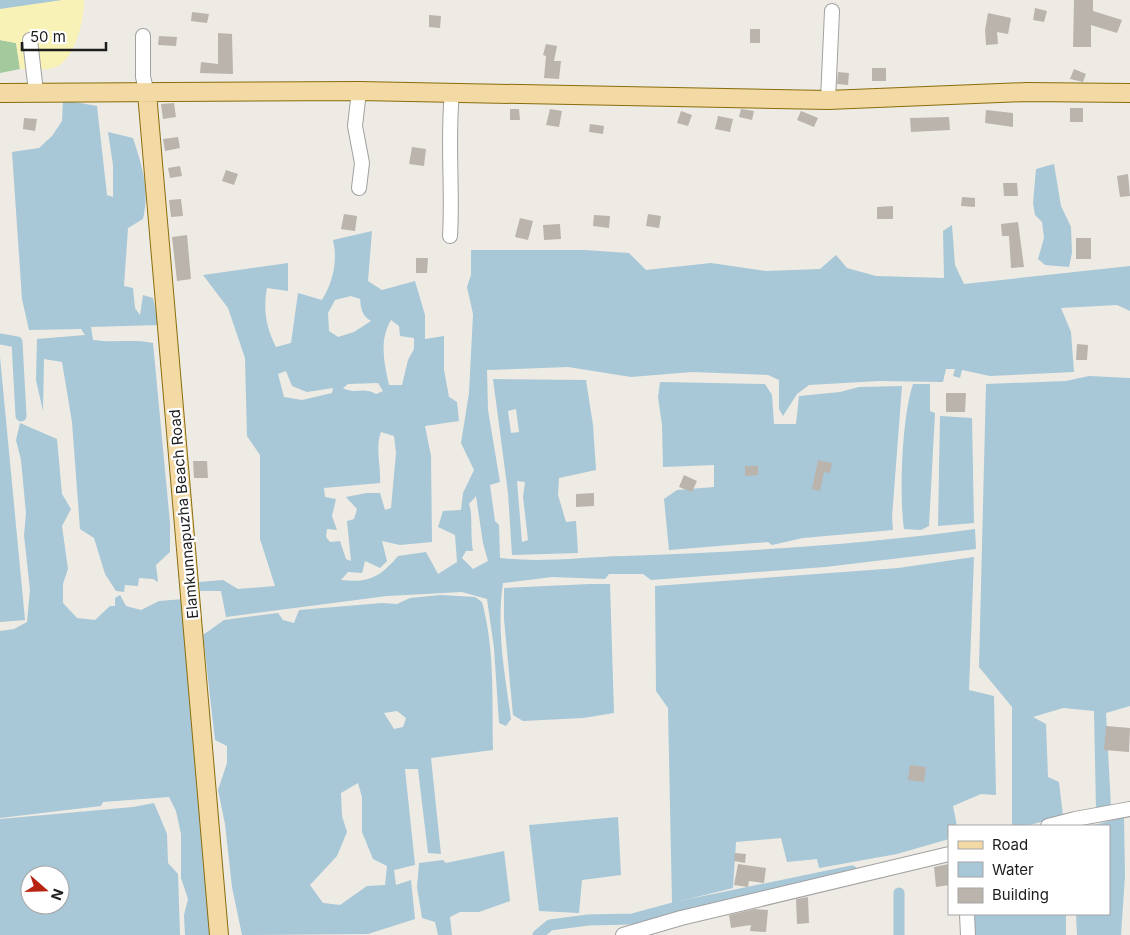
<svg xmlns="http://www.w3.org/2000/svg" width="1130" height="935" viewBox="0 0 1130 935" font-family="Inter,sans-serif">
  <rect width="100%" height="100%" fill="#edebe4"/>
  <path fill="#a4c99c" d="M0,40L16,43L20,69L0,73Z"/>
  <path fill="#f8f2b7" d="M0,0H84C85,18 75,60 56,67C47,71 30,69 20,69L16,43L0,40Z"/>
  <path fill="#a8c7d7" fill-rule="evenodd" d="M0,0H62L0,9Z
    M63,100L97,106L107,195L113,197V165L108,132L133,138C142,166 150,189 143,219L128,228L124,286L133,288L135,308L140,315L143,295L153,298L159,325L91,327L93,340C114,343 134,339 153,343L170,523V552L156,565L158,582L153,579L139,578L138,586L125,585L124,592L116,591L105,574L94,538L80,529L72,422L62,362L44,359L43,411L36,380L37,339L85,335L81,329L29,330L22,299L12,152L39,148L52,136L62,121Z
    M1054,164L1061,206L1071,227L1072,253L1069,267L1045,265L1038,259L1044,238L1042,222L1035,215L1033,203L1036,169Z
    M952,225L955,265L964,284L1130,266V311L1117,305L1061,308L1071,332L1074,372L990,376L962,370L960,378L953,376L955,369H946L943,382L879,381L809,385L797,394L783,416L779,409V380L768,375L692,372L631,377L568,367L487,370L488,410L500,482L490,485L495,521L499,525L500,558C541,563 582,557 624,556C742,552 859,545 975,529L976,549L825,567L651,580L643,574H609L605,579L552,577L503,583C496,628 505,675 511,719L506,726L499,723L494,648L487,599L462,592L387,596L226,617L221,591H200L199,582L223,580L238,589L275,586L260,539V455L247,436L245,358L228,308L203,275L288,263V291L267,288C263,311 266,327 276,347L291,343L298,293L322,300C333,282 338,261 333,240L372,231L368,281L382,290L415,281L425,315V339L444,336V370L449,397L457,402L459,421L425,426L431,456L432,542L400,545L382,541L387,561L380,568L365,561L362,573L348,572L341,580C370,583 380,577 398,556L426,552L438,574L457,562L455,535L438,527L443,511L461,510L463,493L474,470L461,443L469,393L473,314L467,287L471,275V250H585L629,253L646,270L711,263L766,271L820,269L836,255L847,268L876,276L944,278L943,231ZM351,296L360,299C361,309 362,316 371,321L354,332L338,337L329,331L328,313L335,300ZM391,320L399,326L400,336L414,338V349L408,360L402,385H389C384,363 379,340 391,320ZM286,371L292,386L307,392L333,388L332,393L302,400L284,397L278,374ZM378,383L383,391L376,394C363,386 355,395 343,388L348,384ZM381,432L394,436L396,453L391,508L385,510L380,493H367L346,497L357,509L354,519L347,521L351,561L346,559L340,541L330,542L326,537L327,529L337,530L332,516L336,499L325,497L324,488L380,483C381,467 375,447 381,432ZM476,496L483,543L488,561L473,569L462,558L466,551H473C470,536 473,513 469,504Z
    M0,357L25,620L0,622Z
    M1089,376L1130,378V706L1106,713L1111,807L1096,809L1094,711L1063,708L1033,717L1046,724L1048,777L1059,782L1063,816L1026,826H1012V707L979,667L986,384L1066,381Z
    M493,379L586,380L593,425L596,470L559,478L558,495L566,522L576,521L578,553L512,555L508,493ZM516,409L519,432L511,433L508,411ZM517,481L525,482L523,497L528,540L522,542Z
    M660,382L765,384L772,395L774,424H796L799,396L840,392L859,387L902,386L892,517L893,530L803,538L772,545L768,542L669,550L664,499L677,490L714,487V465L663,467L662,425L658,397Z
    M913,384H930V411L935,413L929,526L921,530L904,529C899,494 902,417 913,384Z
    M940,416L972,418L974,523L938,526Z
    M20,423L57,439L62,494L71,509L62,526L68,569L63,584V603L77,618L95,620L110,606H115V598L120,595L126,606L141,610L159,601L184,599L211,935H185L184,915L188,899L181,878V834L176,811L169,797L103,802L101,806L0,818V631L14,629L27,622L30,590L24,535L26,513L21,460L16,440Z
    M974,557L969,690L994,696L996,795L981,794L953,806L957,826H949V839L897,854L819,868L817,859L787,862L781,838L736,842L733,888L672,903L668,708L656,691L655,586L898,568Z
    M590,584H610L614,713L583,718L523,721L513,715L504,619V588Z
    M441,595L475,597L482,602C495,649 492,702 493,750L431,758L441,854L428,853L418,769H405L415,865L394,870L396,885L411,880L415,919L368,934L242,935L232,887L225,824L218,790L227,763V746L215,740L203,635L224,620L278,613L283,620L294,623L299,610L382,603L397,604L410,598ZM397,711L406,718L403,727L394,729L384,713ZM358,783L362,797V832L373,859L387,866L385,885L367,886L340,905L323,903L310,885L337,856L347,832L342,816L341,793Z
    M154,803L167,834L168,863L178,874L180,935H0V819L133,807ZM30,875H60V905H30Z
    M618,817L621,875L582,880L579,913L539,911L529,825Z
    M1124,817L1125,876L1121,935H1077L1076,914H1109V826H1091Z
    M504,851L510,901L479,912H460L450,917L452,935H438L435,922L422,918L417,887L419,863L443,860L446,863Z
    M973,914H1066V935H974Z"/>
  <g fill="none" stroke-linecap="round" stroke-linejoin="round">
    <path stroke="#a8c7d7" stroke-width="11" d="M0,339L17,342L21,416
      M899,893V935
      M538,935L550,925L588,920L632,919L673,908L852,871"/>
  </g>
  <path fill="#bab4ad" d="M1074,0H1093V11L1122,20L1117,33L1091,25V47H1073Z
    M1035,8L1047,11L1044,22L1033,20Z
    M192,12L209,14L207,23L191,21Z
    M988,13L1011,18L1008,34L997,32L998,44L986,45L985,30Z
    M429,15L441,16L440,28L429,27Z
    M750,29H760V43H750Z
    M218,33L232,34L233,74L200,73L201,62L218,64Z
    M159,36L177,37L176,46L158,45Z
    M546,44L557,46L554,61H561L559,79L544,78L546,56L543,55Z
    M872,68H886V81H872Z
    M1074,69L1086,74L1083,82L1070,79Z
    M838,72L849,73L848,85L837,84Z
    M174,103L176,117L163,119L161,104Z
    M1070,108H1083V122H1070Z
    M510,109H519L520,120H510Z
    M550,109L562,111L559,127L546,125Z
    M741,109L754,111L752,120L739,117Z
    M986,110L1013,113V127L985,123Z
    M681,111L692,115L688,126L677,123Z
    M801,111L818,118L814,127L797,120Z
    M718,116L733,119L730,132L715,129Z
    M949,117L950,130L911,132L910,118Z
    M24,118L37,119L35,131L23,129Z
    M590,124L604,126L603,134L589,132Z
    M178,137L180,148L165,151L163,139Z
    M412,147L426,149L424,166L409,164Z
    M180,166L182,176L170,178L168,168Z
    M226,170L238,174L234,185L222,181Z
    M1128,174L1130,196L1120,197L1117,176Z
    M1003,183H1017L1018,196H1004Z
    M962,197L975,198V207L961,206Z
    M181,199L183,216L171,217L169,200Z
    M893,206V219H877V207Z
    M344,214L357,216L355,231L341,229Z
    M648,214L661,216L659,228L646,226Z
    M594,215L610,216L609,228L593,226Z
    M520,218L533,221L528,240L515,237Z
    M1018,222L1024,267L1011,268L1009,236H1002L1001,224Z
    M560,224L561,239L544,240L543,225Z
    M187,235L191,279L177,281L172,237Z
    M1076,238H1091V259H1076Z
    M416,258H428L427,273H416Z
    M1077,344L1088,345L1087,360H1076Z
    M946,393H966L965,412H946Z
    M818,460L832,463L830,473L824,472L820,491L812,489Z
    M193,461H207L208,478H194Z
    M745,466H758V475L745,476Z
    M684,475L697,481L692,492L679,487Z
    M594,493V506L576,507V494Z
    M1106,726L1130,728L1129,752L1104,750Z
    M910,765L926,767L924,782L908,780Z
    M735,853L746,854L745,863L734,861Z
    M738,864L766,868L764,883L749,881L748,887L734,885Z
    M949,864V885L936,887L934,867Z
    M808,897L809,923L797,924L796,899Z
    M755,909L768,910L766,932L750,931L751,925L731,928L729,915Z"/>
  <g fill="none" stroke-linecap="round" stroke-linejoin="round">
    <defs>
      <path id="minor" d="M143,36V77L147,93
        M30,40L36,92
        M359,91L355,126L362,163L359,188
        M828,100L832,11
        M450,236C453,188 447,141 452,93
        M1048,826L1075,819L1130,809
        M967,914L968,935
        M623,935L681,918L949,854"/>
      <path id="major" d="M0,93L359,91L828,100L1027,92L1130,93
        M147,93L219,935"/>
    </defs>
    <use href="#minor" stroke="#a1a1a1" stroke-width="16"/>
    <use href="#major" stroke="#896d0d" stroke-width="20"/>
    <use href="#minor" stroke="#fff" stroke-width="14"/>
    <use href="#major" stroke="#f3d9a3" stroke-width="18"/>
  </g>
  <g text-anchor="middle" stroke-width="4.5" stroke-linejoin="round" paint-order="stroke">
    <g font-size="15" fill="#1d1d1d" stroke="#fff">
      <text transform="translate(184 514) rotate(-95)" y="5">Elamkunnapuzha Beach Road</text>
    </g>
  </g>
  <rect x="948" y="825" width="162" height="90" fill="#ffffff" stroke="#a5a5a5"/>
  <rect x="958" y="841" width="25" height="8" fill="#f3d9a3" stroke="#a5a5a5"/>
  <text x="992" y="850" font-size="15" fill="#1d1d1d">Road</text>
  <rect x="958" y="862" width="25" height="15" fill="#a8c7d7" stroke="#a5a5a5"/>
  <text x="992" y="875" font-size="15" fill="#1d1d1d">Water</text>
  <rect x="958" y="888" width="25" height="15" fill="#bab4ad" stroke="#a5a5a5"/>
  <text x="992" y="900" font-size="15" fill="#1d1d1d">Building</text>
  <g transform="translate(45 890) rotate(110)"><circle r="24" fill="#ffffff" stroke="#a5a5a5"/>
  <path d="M0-4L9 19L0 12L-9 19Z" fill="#b82412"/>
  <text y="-8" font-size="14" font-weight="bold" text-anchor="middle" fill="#1d1d1d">N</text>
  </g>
  <path d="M22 42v8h84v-8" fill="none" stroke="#1d1d1d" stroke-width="2.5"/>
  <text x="30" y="42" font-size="15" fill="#1d1d1d" stroke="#ffffff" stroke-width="4" paint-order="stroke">50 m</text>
</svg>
